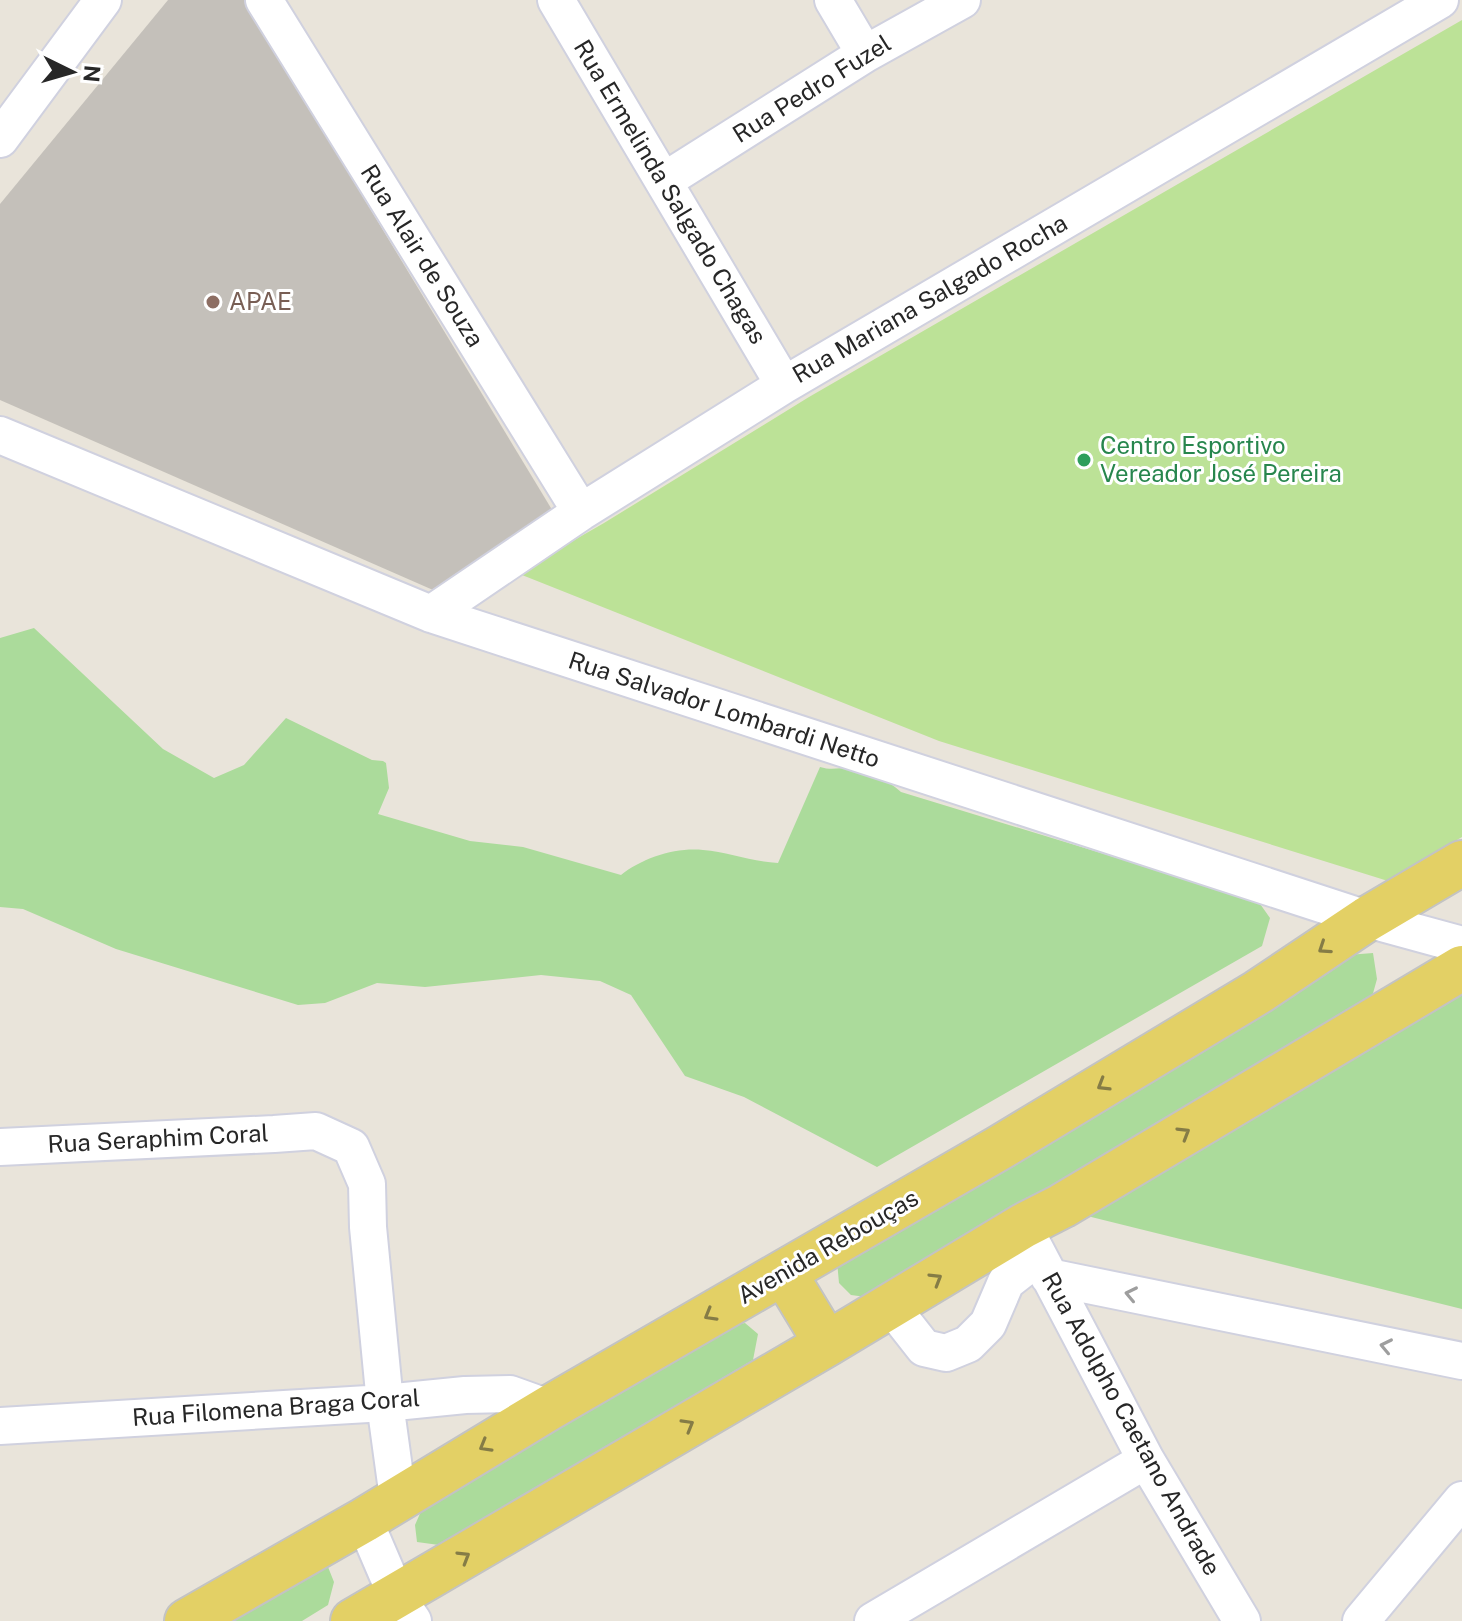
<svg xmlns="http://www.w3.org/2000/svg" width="1462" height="1621" viewBox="0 0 1462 1621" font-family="'Public Sans',sans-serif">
  <rect width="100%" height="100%" fill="#e9e4da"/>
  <path fill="#abdb9b" d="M34,628L163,749L214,778L244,765L286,718L372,760L383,761L386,763L389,788L378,814L470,841L523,847L621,875C642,858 676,847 703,850C728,852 753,862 778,863L820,767C832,771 842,767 853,768C871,769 888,781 901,792L1258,901L1270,918L1262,946L877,1167L744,1097L685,1076L631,995L600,981L541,975L425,987L377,983L325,1003L298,1005L116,949L23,909L0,907V638Z
    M1373,953L1377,979L1372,997L866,1297L851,1295L839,1283L837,1261L1348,955Z
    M1462,977V1309L1067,1211Z
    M745,1323L758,1334L753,1360L439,1545L417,1542L415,1525L422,1509L724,1327Z
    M311,1565L328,1567L334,1582L328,1605L302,1621H220Z"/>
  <path fill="#bce297" d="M1462,20V837L1388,881L939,741L517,573L604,523L809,397Z"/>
  <path fill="#c4c0ba" d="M168,0H244L557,518L433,590L0,400V204Z"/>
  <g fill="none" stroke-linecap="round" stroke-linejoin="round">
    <defs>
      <path id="minor" d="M264,0L581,512
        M556,0L784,385
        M833,0L865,54
        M0,139L103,0
        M664,181L865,54L962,0
        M0,435L431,614L1367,919L1462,945
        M431,614L581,512L784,385L1440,0
        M0,1147L274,1134L316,1131L351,1147L367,1184L368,1227L385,1403L398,1498
        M1023,1226L1146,1460L1242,1621
        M1049,1277L1462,1361
        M891,1306L924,1348L946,1353L968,1344L988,1324L1006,1282L1038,1257
        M0,1426L385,1403L465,1395L510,1394L549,1408
        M364,1520L397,1597L413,1621
        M873,1621L1146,1460
        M1361,1621L1462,1500"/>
      <path id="major" d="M784,1273L827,1344
        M187,1621L364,1520L549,1408L999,1148L1258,992L1367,919L1462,863
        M353,1621L827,1344L1023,1226L1062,1206L1462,968"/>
    </defs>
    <use href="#minor" stroke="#d0d1df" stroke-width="40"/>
    <use href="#major" stroke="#c3c3c3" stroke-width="48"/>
    <use href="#minor" stroke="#fff" stroke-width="36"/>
    <use href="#major" stroke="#e3d065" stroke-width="44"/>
  </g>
  <defs><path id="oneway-chevron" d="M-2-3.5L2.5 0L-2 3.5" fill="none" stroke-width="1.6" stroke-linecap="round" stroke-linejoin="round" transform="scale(2)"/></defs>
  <g stroke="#857c46">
    <use href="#oneway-chevron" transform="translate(1324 948) rotate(146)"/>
    <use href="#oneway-chevron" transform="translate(1103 1085) rotate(149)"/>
    <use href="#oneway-chevron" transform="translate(1184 1133) rotate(-31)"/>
    <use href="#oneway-chevron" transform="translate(936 1279) rotate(-31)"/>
    <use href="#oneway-chevron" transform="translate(710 1315) rotate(150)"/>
    <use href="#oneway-chevron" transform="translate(688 1425) rotate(-30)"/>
    <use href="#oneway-chevron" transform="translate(485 1446) rotate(150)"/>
    <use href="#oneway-chevron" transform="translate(464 1557) rotate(-31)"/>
  </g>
  <g stroke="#9e9e9e">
    <use href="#oneway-chevron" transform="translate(1131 1294) rotate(-168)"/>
    <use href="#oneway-chevron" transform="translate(1386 1346) rotate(-168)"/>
  </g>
  <circle fill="#8d6e63" stroke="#fff" stroke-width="3" cx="213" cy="302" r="8"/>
  <circle fill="#2e9e5b" stroke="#fff" stroke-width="3" cx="1084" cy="460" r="8"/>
  <g text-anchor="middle" stroke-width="6" stroke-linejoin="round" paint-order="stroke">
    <g font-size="24" fill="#272727" stroke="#fff">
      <text transform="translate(812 89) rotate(-32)" y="8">Rua Pedro Fuzel</text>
      <text transform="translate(670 192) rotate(59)" y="8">Rua Ermelinda Salgado Chagas</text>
      <text transform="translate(422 256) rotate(58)" y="8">Rua Alair de Souza</text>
      <text transform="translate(930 299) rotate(-30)" y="8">Rua Mariana Salgado Rocha</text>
      <text transform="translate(724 710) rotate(18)" y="8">Rua Salvador Lombardi Netto</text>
      <text transform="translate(158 1139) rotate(-3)" y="8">Rua Seraphim Coral</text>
      <text transform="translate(828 1247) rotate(-30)" y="8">Avenida Rebouças</text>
      <text transform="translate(276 1408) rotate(-4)" y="8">Rua Filomena Braga Coral</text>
      <text transform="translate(1131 1424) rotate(61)" y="8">Rua Adolpho Caetano Andrade</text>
    </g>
    <g font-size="24" fill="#785e54" stroke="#fff" text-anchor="start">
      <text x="229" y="310">APAE</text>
    </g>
    <g font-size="24" fill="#27864d" stroke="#fff" text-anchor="start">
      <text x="1100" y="454">Centro Esportivo<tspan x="1100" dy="28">Vereador José Pereira</tspan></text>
    </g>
  </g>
  <g transform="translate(72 72) rotate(95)" stroke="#ffffff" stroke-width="6" paint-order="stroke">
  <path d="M0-6L14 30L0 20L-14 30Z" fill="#272727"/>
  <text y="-12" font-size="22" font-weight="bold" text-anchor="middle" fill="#272727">N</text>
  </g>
</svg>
